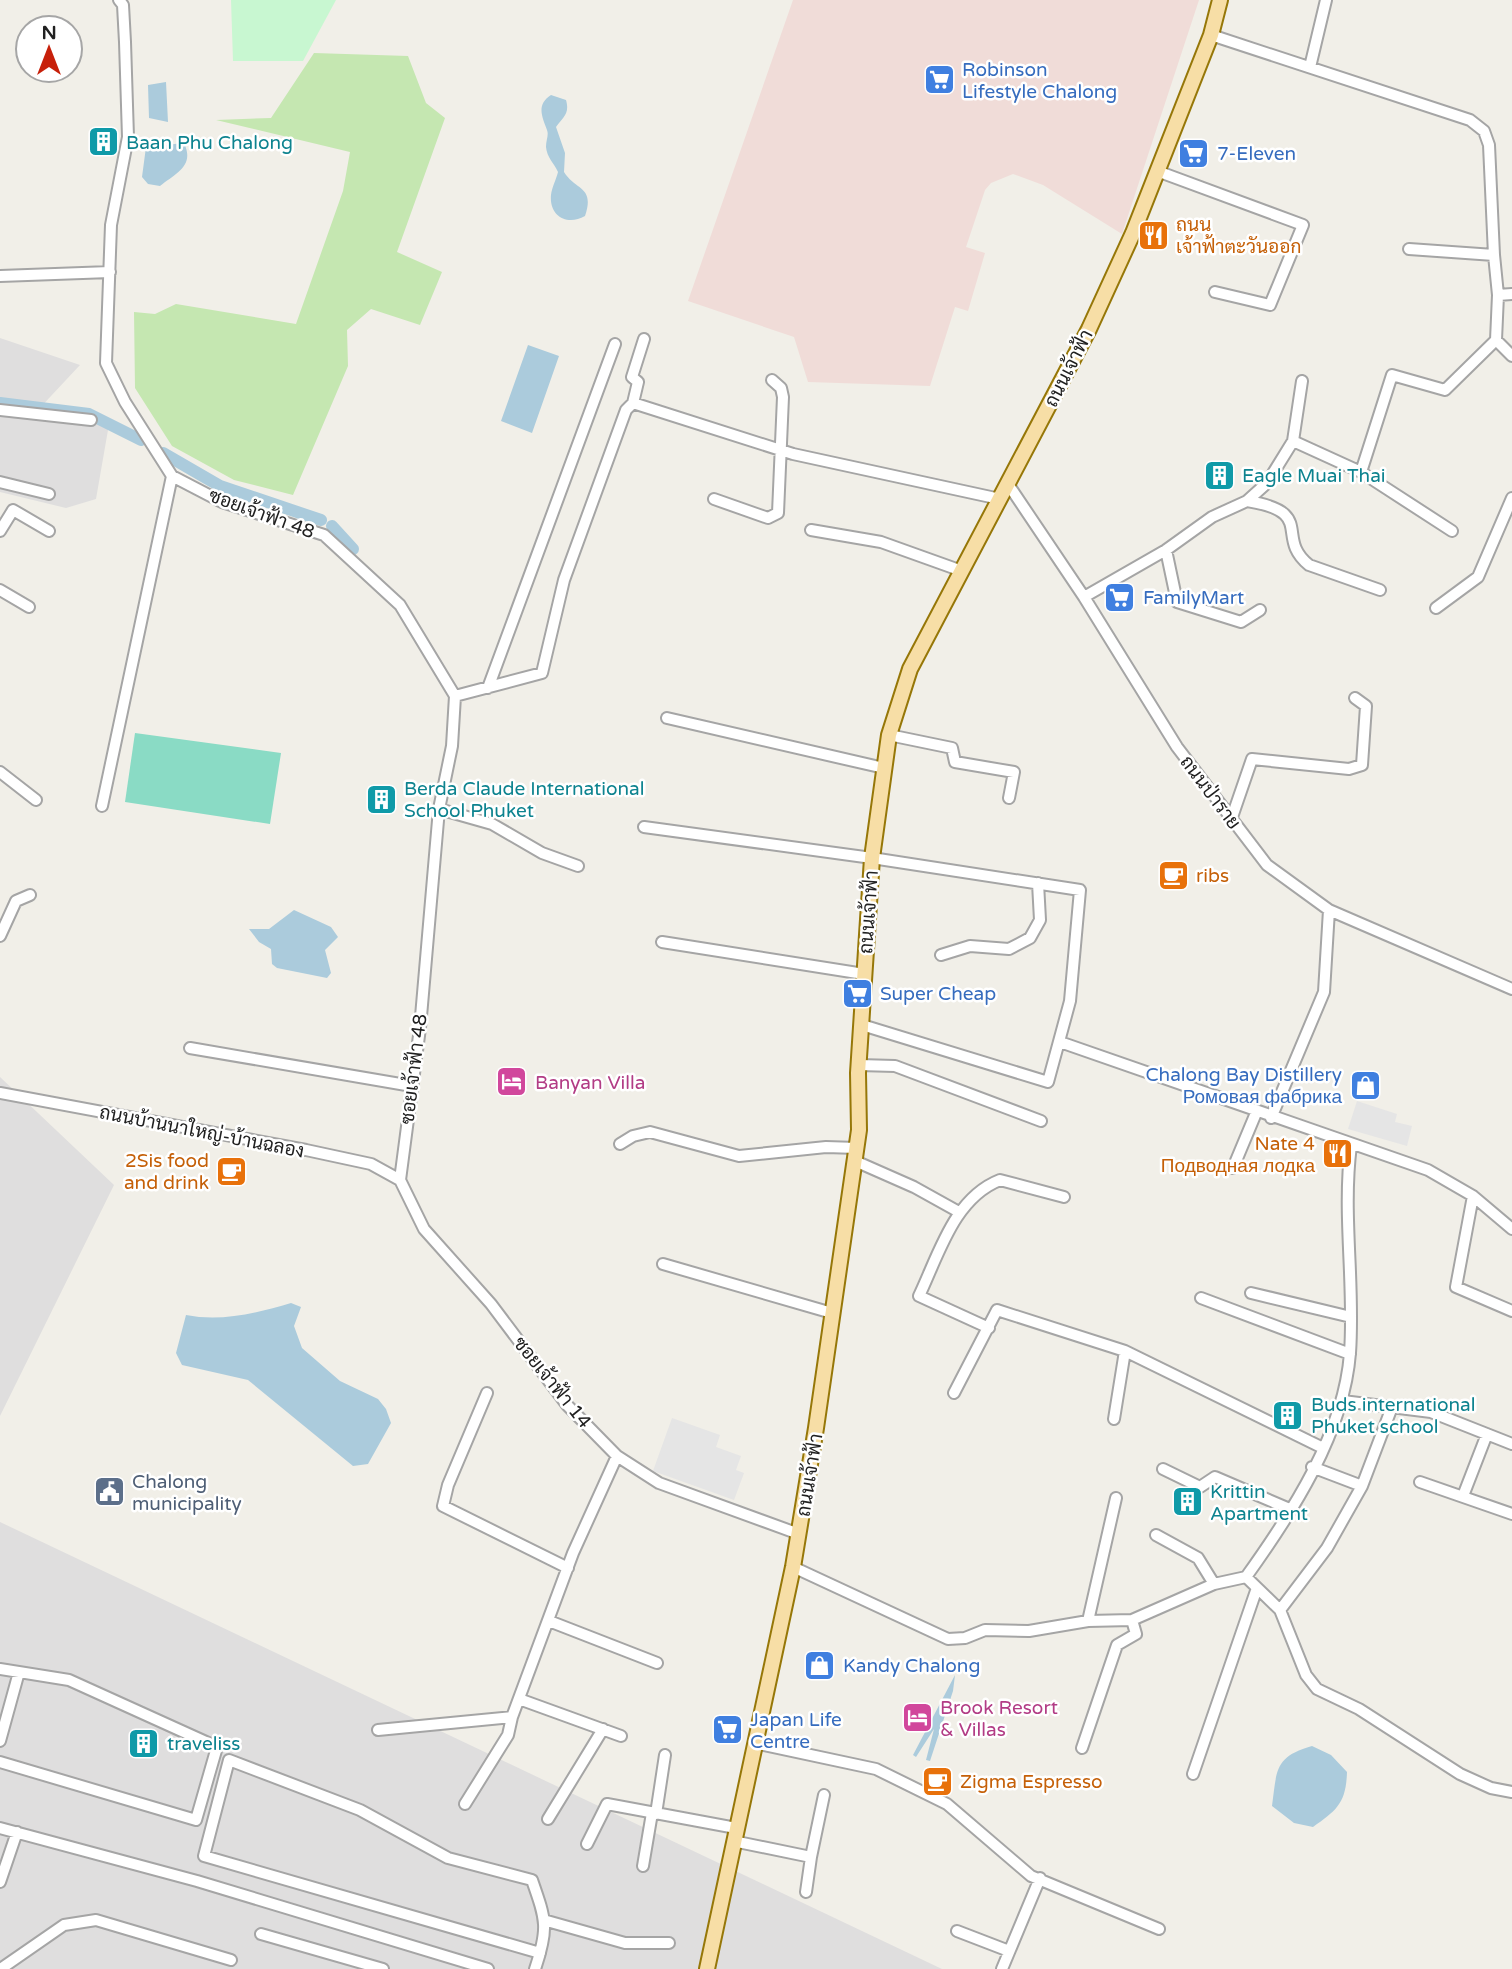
<svg xmlns="http://www.w3.org/2000/svg" width="1512" height="1969" viewBox="0 0 1512 1969" font-family="'Varela Round',Sarabun,sans-serif">
  <rect width="100%" height="100%" fill="#f1efe8"/>
  <path fill="#dfdede" d="M0,338L80,365L37,411L91,417L108,430L96,499L66,508L0,492Z
    M0,1077L114,1185L0,1416Z
    M0,1522L942,1969H0Z"/>
  <path fill="#f0dcd8" d="M793,0H1199L1122,234L1043,185L1013,174L991,183L985,190L966,247L985,253L968,311L955,307L930,386L808,382L794,337L688,301Z"/>
  <path fill="#c5e7b1" d="M314,53L408,56L426,103L445,118L397,252L442,272L420,325L371,309L347,330L348,366L293,495L234,480L172,446L135,388L134,312L155,314L176,304L296,324L343,191L350,152L216,120L271,118Z"/>
  <path fill="#c8f7d1" d="M231,0H336L303,61H233Z"/>
  <path fill="#8adbc5" d="M135,733L281,753L270,824L125,802Z"/>
  <path fill="#e5e5e5" d="M1357,1101L1397,1114L1395,1122L1412,1126L1407,1146L1348,1129Z
    M672,1418L720,1435L716,1447L741,1456L736,1470L744,1473L734,1500L653,1471Z"/>
  <path fill="#abcbdc" d="M166,82L168,122L149,118L148,85Z
    M551,95L566,100C570,114 563,117 556,127L565,153L564,172C576,191 595,186 585,216C567,226 549,216 551,195C552,187 556,180 558,172C554,163 547,158 546,147C546,140 549,135 547,130C542,116 536,105 551,95Z
    M184,143C195,166 176,173 160,186L148,184L142,177L146,147Z
    M528,345L559,356L532,433L501,421Z
    M294,910L331,927L338,937L325,950L331,973L327,978L277,968L272,964L271,949L259,942L249,929H269Z
    M291,1303L301,1307L294,1326L302,1348L340,1381L378,1399L386,1409L391,1423L368,1464L353,1466L248,1380L182,1365L176,1353L186,1315C221,1322 257,1313 291,1303Z
    M955,1675L953,1691L930,1761L926,1760L934,1729L916,1757L913,1755Z
    M1312,1746L1331,1755L1347,1772C1346,1803 1337,1810 1313,1827L1294,1823L1272,1806C1277,1770 1274,1757 1312,1746Z"/>
  <g fill="none" stroke-linecap="round" stroke-linejoin="round">
    <path stroke="#abcbdc" stroke-width="12" d="M0,403L89,414L141,440
      M163,453L220,486L321,520
      M332,526L353,549"/>
    <defs>
      <path id="minor" d="M119,0L123,5L125,42L128,137L111,225L106,363L125,402L172,476L222,502L324,535L400,605L455,696L452,746L439,809L420,1028L400,1180
        M1211,35L1470,120L1484,131L1489,145L1494,255
        M1310,67L1326,0
        M1157,171L1303,225L1270,305L1215,292
        M0,276L110,272
        M1498,295L1512,294
        M1496,340L1512,356
        M633,403L638,382L632,377L644,339
        M0,410L91,420
        M1293,441L1361,472L1452,531
        M1361,472L1392,375L1445,390L1496,340L1498,295L1494,255L1409,249
        M0,482L49,494
        M1008,484L1084,597L1177,747L1267,865L1329,910L1512,989
        M714,499L768,518L778,513L783,397L781,388L772,380
        M1247,501C1317,512 1274,537 1309,565L1380,590
        M811,530L881,542L962,571
        M0,531L13,510L49,531
        M1166,550L1177,602L1241,622L1260,610
        M0,590L29,607
        M1084,597L1166,550L1212,517L1247,501L1267,483L1293,441L1302,381
        M1436,608L1478,577L1512,498
        M488,688L615,344
        M455,696L542,673L564,580L626,410L633,403L793,454L1000,499
        M667,718L884,768
        M889,735L952,748L955,762L1014,772L1009,798
        M0,772L36,800
        M102,806L172,476
        M439,809L492,824L542,853L578,866
        M1231,820L1252,759L1349,769L1362,765L1366,706L1355,698
        M644,827L872,858L1080,890L1070,1001L1048,1082L862,1025
        M0,936L16,901L30,895
        M662,942L864,974
        M941,955L970,946L1009,949L1030,938L1040,920L1038,883
        M1060,1042L1428,1170L1473,1196L1512,1229
        M190,1048L412,1086
        M859,1065L895,1066L1041,1121
        M0,1093L306,1150L371,1164L400,1180
        M1271,1118L1324,992L1329,910
        M620,1144L633,1136L650,1132L739,1156L826,1147L857,1148
        M855,1161L914,1187L959,1212
        M1233,1168L1256,1113
        M400,1180L424,1229L491,1304L567,1405L617,1456L659,1483L799,1534
        M1473,1196L1456,1287L1512,1311
        M663,1264L832,1313
        M1251,1293L1351,1317
        M1201,1298L1350,1354
        M989,1328L919,1296C939,1254 954,1198 1000,1180L1064,1197
        M487,1393L448,1485L443,1506L568,1568
        M954,1393L997,1310L1125,1351L1323,1448
        M1343,1401L1431,1412L1512,1444
        M1114,1419L1125,1351
        M1312,1467L1362,1486
        M1163,1469L1200,1487L1215,1477L1292,1510
        M1420,1482L1512,1514
        M1463,1496L1487,1434
        M1156,1535L1198,1558L1214,1584
        M793,1567L948,1639L965,1638L985,1630L1029,1631L1088,1621L1132,1620L1214,1584L1246,1577C1292,1513 1344,1433 1350,1353C1355,1283 1342,1215 1351,1145
        M1246,1577L1280,1610L1306,1675L1317,1689L1359,1709L1460,1774L1491,1788L1512,1792
        M1280,1610L1327,1548L1362,1486L1392,1407
        M549,1621L657,1663
        M1088,1621L1116,1498
        M0,1669L69,1680L217,1747L196,1820L0,1762
        M519,1699L621,1736
        M378,1730L512,1717L573,1553L617,1456
        M0,1741L19,1672
        M754,1743L876,1769L947,1804L1031,1876L1159,1929
        M1082,1748L1117,1645L1136,1634L1132,1620
        M1193,1774L1257,1588
        M465,1804L508,1735L512,1717
        M656,1814L665,1755
        M548,1819L603,1729
        M0,1828L197,1881L488,1969
        M733,1841L811,1857L824,1795
        M587,1844L607,1804L736,1828
        M643,1866L652,1813
        M0,1882L17,1832
        M806,1892L811,1857
        M547,1921L625,1943H669
        M957,1931L1009,1951
        M261,1934L383,1969
        M2,1968L64,1925L96,1920L231,1960
        M535,1969C549,1928 546,1920 532,1880L448,1858L360,1810L229,1760L204,1856L540,1953
        M1002,1969L1040,1878"/>
      <path id="major" d="M707,1969L793,1567L816,1428L859,1130L858,1073L872,858L889,735L910,669L1089,329L1133,233L1211,35L1220,0"/>
    </defs>
    <use href="#minor" stroke="#a5a5a5" stroke-width="14"/>
    <use href="#major" stroke="#967708" stroke-width="18"/>
    <use href="#minor" stroke="#fff" stroke-width="10"/>
    <use href="#major" stroke="#f7dea6" stroke-width="14"/>
  </g>
  <defs>
    <symbol id="supermarket-square" viewBox="-11 -11 22 22"><rect x="-9" y="-9" width="18" height="18" rx="4" fill="#3f7fe0" stroke="#fff"/><path d="M-6-5.5h2.5l.6 2H6L4.5 2H-2.5L-4.4-4H-6ZM-1.5 3.2a1.3 1.3 0 1 0 .1 0ZM3 3.2a1.3 1.3 0 1 0 .1 0Z" fill="#fff"/></symbol>
    <symbol id="building-square" viewBox="-11 -11 22 22"><rect x="-9" y="-9" width="18" height="18" rx="4" fill="#0f9aa8" stroke="#fff"/><path d="M-4-6H4V6H1V3H-1V6H-4ZM-2.5-4.3h1.7v1.8h-1.7ZM.8-4.3h1.7v1.8H.8ZM-2.5-1h1.7V.8h-1.7ZM.8-1h1.7V.8H.8Z" fill="#fff"/></symbol>
    <symbol id="restaurant-square" viewBox="-11 -11 22 22"><rect x="-9" y="-9" width="18" height="18" rx="4" fill="#e8710a" stroke="#fff"/><path d="M-5-6h1v4h1v-4h1v4h1v-4h1v5L-1.5 .5V6h-2V.5L-5-1ZM5-6V6H3V1.5H1.5Q1.5-4 5-6Z" fill="#fff"/></symbol>
    <symbol id="cafe-square" viewBox="-11 -11 22 22"><rect x="-9" y="-9" width="18" height="18" rx="4" fill="#e8710a" stroke="#fff"/><path d="M-5.5-4.5H6V0H3Q3 3.5 0 3.5H-2.5Q-5.5 3.5-5.5 0ZM3-3.2v2h1.7v-2ZM-6 4.5H4V6H-6Z" fill="#fff"/></symbol>
    <symbol id="hotel-square" viewBox="-11 -11 22 22"><rect x="-9" y="-9" width="18" height="18" rx="4" fill="#d1479c" stroke="#fff"/><path d="M-6-4.5h1.5V1H6V5H4.5V3h-9V5H-6ZM-4 0a1.8 1.8 0 1 1 3.6 0ZM.5 0V-2.5h3Q6-2.5 6 0Z" fill="#fff"/></symbol>
    <symbol id="shop-square" viewBox="-11 -11 22 22"><rect x="-9" y="-9" width="18" height="18" rx="4" fill="#3f7fe0" stroke="#fff"/><path d="M-5-2.5h2.3a2.7 3.5 0 0 1 5.4 0H5L5.5 6h-11ZM-1.5-2.5h3a1.5 2.3 0 0 0-3 0Z" fill="#fff"/></symbol>
    <symbol id="civic-square" viewBox="-11 -11 22 22"><rect x="-9" y="-9" width="18" height="18" rx="4" fill="#5c6f8a" stroke="#fff"/><path d="M-.6-6.5H3V-4.5H.6V-3L4-1V1h2V6H-6V1h2V-1L-.6-3ZM-1.2 2.5V6h2.4V2.5Z" fill="#fff"/></symbol>
  </defs>
  <g fill-rule="evenodd">
    <use href="#supermarket-square" x="922" y="62" width="35" height="35"/>
    <use href="#building-square" x="86" y="124" width="35" height="35"/>
    <use href="#supermarket-square" x="1176" y="136" width="35" height="35"/>
    <use href="#restaurant-square" x="1136" y="218" width="35" height="35"/>
    <use href="#building-square" x="1202" y="458" width="35" height="35"/>
    <use href="#supermarket-square" x="1102" y="580" width="35" height="35"/>
    <use href="#building-square" x="364" y="782" width="35" height="35"/>
    <use href="#cafe-square" x="1156" y="858" width="35" height="35"/>
    <use href="#supermarket-square" x="840" y="976" width="35" height="35"/>
    <use href="#hotel-square" x="494" y="1064" width="35" height="35"/>
    <use href="#shop-square" x="1348" y="1068" width="35" height="35"/>
    <use href="#restaurant-square" x="1320" y="1136" width="35" height="35"/>
    <use href="#cafe-square" x="214" y="1154" width="35" height="35"/>
    <use href="#building-square" x="1270" y="1398" width="35" height="35"/>
    <use href="#civic-square" x="92" y="1474" width="35" height="35"/>
    <use href="#building-square" x="1170" y="1484" width="35" height="35"/>
    <use href="#shop-square" x="802" y="1648" width="35" height="35"/>
    <use href="#hotel-square" x="900" y="1700" width="35" height="35"/>
    <use href="#supermarket-square" x="710" y="1712" width="35" height="35"/>
    <use href="#building-square" x="126" y="1726" width="35" height="35"/>
    <use href="#cafe-square" x="920" y="1764" width="35" height="35"/>
  </g>
  <g text-anchor="middle" stroke-width="5" stroke-linejoin="round" paint-order="stroke">
    <g font-size="19" fill="#366cbe" stroke="#fff" text-anchor="start">
      <text x="962" y="76">Robinson<tspan x="962" dy="22">Lifestyle Chalong</tspan></text>
      <text x="1217" y="160">7-Eleven</text>
      <text x="1143" y="604">FamilyMart</text>
      <text x="880" y="1000">Super Cheap</text>
      <text x="1342" y="1081" text-anchor="end">Chalong Bay Distillery<tspan x="1342" dy="22">Ромовая фабрика</tspan></text>
      <text x="843" y="1672">Kandy Chalong</text>
      <text x="750" y="1726">Japan Life<tspan x="750" dy="22">Centre</tspan></text>
    </g>
    <g font-size="19" fill="#0d838f" stroke="#fff" text-anchor="start">
      <text x="126" y="149">Baan Phu Chalong</text>
      <text x="1242" y="482">Eagle Muai Thai</text>
      <text x="404" y="795">Berda Claude International<tspan x="404" dy="22">School Phuket</tspan></text>
      <text x="1311" y="1411">Buds international<tspan x="1311" dy="22">Phuket school</tspan></text>
      <text x="1210" y="1498">Krittin<tspan x="1210" dy="22">Apartment</tspan></text>
      <text x="167" y="1750">traveliss</text>
    </g>
    <g font-size="19" fill="#c56008" stroke="#fff" text-anchor="start">
      <text x="1176" y="231">ถนน<tspan x="1176" dy="22">เจ้าฟ้าตะวันออก</tspan></text>
      <text x="1196" y="882">ribs</text>
      <text x="1315" y="1150" text-anchor="end">Nate 4<tspan x="1315" dy="22">Подводная лодка</tspan></text>
      <text x="209" y="1167" text-anchor="end">2Sis food<tspan x="209" dy="22">and drink</tspan></text>
      <text x="960" y="1788">Zigma Espresso</text>
    </g>
    <g font-size="19" fill="#212121" stroke="#fff">
      <text transform="translate(1068 368) rotate(-63)" y="7">ถนนเจ้าฟ้า</text>
      <text transform="translate(262 513) rotate(20)" y="7">ซอยเจ้าฟ้า 48</text>
      <text transform="translate(1211 792) rotate(53)" y="7">ถนนป่าราย</text>
      <text transform="translate(868 912) rotate(-86)" y="7">ถนนเจ้าฟ้า</text>
      <text transform="translate(413 1069) rotate(-83)" y="7">ซอยเจ้าฟ้า 48</text>
      <text transform="translate(202 1131) rotate(11)" y="7">ถนนบ้านนาใหญ่-บ้านฉลอง</text>
      <text transform="translate(553 1382) rotate(51)" y="7">ซอยเจ้าฟ้า 14</text>
      <text transform="translate(809 1475) rotate(-81)" y="7">ถนนเจ้าฟ้า</text>
    </g>
    <g font-size="19" fill="#b23c85" stroke="#fff" text-anchor="start">
      <text x="535" y="1089">Banyan Villa</text>
      <text x="940" y="1714">Brook Resort<tspan x="940" dy="22">&amp; Villas</tspan></text>
    </g>
    <g font-size="19" fill="#4e5e75" stroke="#fff" text-anchor="start">
      <text x="132" y="1488">Chalong<tspan x="132" dy="22">municipality</tspan></text>
    </g>
  </g>
  <g transform="translate(49 49)"><circle r="33" fill="#ffffff" stroke="#a6a6a6" stroke-width="2"/>
  <path d="M0-5L12 26L0 18L-12 26Z" fill="#c7200a"/>
  <text y="-10" font-size="19" font-weight="bold" text-anchor="middle" fill="#212121">N</text>
  </g>
</svg>
